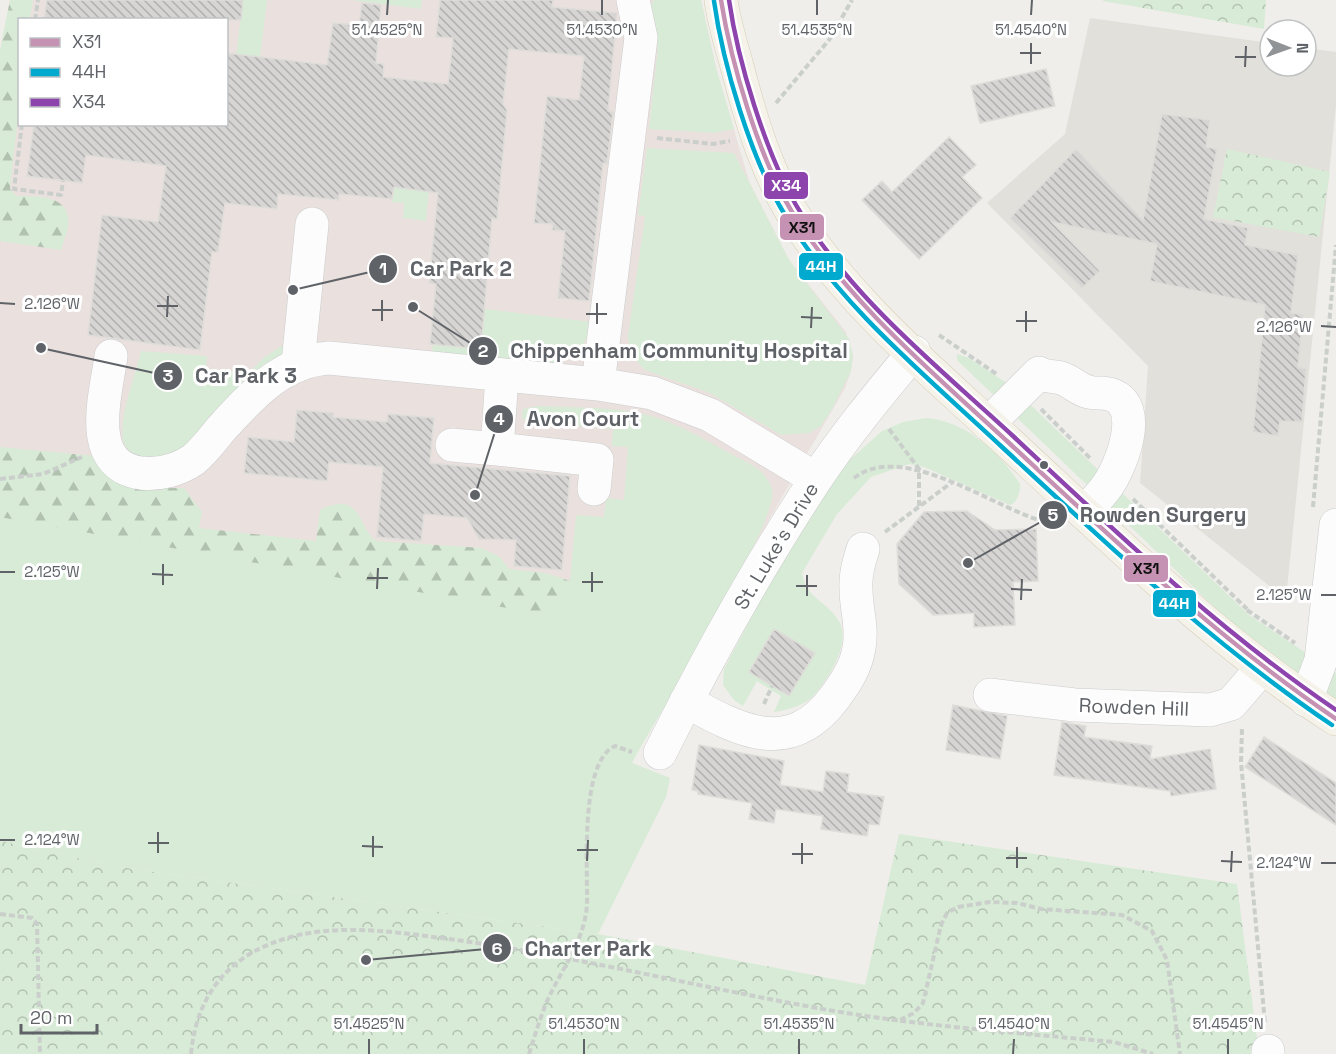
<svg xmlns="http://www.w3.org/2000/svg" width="1336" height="1054" viewBox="0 0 1336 1054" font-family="'Space Grotesk',sans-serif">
  <defs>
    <pattern id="forest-firs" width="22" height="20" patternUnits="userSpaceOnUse" patternTransform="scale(1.5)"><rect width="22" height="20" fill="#d8ebd6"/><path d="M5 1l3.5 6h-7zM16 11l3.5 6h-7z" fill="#b2c2b1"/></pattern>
    <pattern id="park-crowns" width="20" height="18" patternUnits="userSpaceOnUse" patternTransform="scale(1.5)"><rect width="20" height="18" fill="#d8ebd6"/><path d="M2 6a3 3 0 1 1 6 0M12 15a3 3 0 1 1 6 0" fill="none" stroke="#b2c2b1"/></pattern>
    <pattern id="building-back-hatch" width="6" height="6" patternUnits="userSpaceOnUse" patternTransform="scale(1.5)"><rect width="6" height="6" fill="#d6d5d3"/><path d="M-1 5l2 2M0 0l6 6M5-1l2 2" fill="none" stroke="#b1b0af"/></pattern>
  </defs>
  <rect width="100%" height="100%" fill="#efeeea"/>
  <path fill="#e2e0da" d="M1090,18L1270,43V66H1306V48L1336,52V105L1286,599L1140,483L1148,366L987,203L1065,134Z"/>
  <path fill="#eae0de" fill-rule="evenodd" d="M10,0H701L716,68L749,181L789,260L846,332L853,356L851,371L845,388L740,570L557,617L0,517V51ZM20,20H226V124H20Z"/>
  <path fill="#d8ebd6" d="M243,0H267L254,107L230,104Z
    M352,0H422L421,9Z
    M654,0H701L716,68L734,129L715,133L649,129L658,48L649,7Z
    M433,148L426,221L403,218L404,203L392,202L394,187L400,188Z
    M647,148L734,153L789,260L849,339L853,356L851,371L832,409L821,426L809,433L781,435L710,393L645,370L630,354L628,337L645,216L638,215Z
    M485,309L591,322C588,344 575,359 554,363L432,352L433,344L481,349Z
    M288,342L287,353L189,453L140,458C133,454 127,451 124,443C117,421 136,374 141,351L207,356L206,369L249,372L266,356Z
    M957,354L969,358L1011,386L1249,615L1336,673V701L1237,629L957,360Z
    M538,406C575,408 615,406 651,416C678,424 704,439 729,453C746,462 767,469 772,490C779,523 654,721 632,763L670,778L666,797L598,934L119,867L0,841V517L570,581L576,515L604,517L606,498L624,500L628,447L612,446L613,429L528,422L522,418L523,409Z
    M926,418C965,421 999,451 1020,484C1021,491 1017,503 1010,505L924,467L909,464L871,477L837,514L802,573C805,598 830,603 840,623C850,645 828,681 812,697C801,707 787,710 774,712L781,696L757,681L743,706L734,700L723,685L724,669L779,566L844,465L882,431L903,422Z"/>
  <path fill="url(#forest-firs)" d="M10,0H33L30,19L20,20V99L10,189L17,196C38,196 72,195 68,226C67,234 63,242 61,250L0,241V51Z
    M0,447L95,456L162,488H184L202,512L199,528L316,541L320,510C364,488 358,532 377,541L482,548L500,557L509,569L546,573L570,581L557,617L0,517Z"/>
  <path fill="url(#park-crowns)" d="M1266,0L1264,29L1103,1V0Z
    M1227,149L1330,172L1319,237L1213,217Z
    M899,834L1237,884L1259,1054H0V841L119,867L598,934L865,985Z"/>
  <path fill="url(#building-back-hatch)" stroke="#deddd9" stroke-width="1.5" d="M47,0H243L241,20H44Z
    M440,0H553L552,7L617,13L608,111L613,112L607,164L603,163L589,301L558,298L565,231L552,230L553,224L534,223L547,96L579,100L584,56L509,49L503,104L507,110L497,219L492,218L481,349L430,344L436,284L429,283L438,193L394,187L392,199L339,194V200L278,194L277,209L225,203L218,252H212L200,350L88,335L102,215L158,222L166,166L86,155L82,183L27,176L34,124H226V53L327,65L333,23L359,25L362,3L381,5L376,63L384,64L383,77L448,84L453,38L436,37Z
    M1046,69L1055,106L980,123L971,86Z
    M1162,114L1210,120L1206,147L1217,149L1204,219L1248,228L1245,245L1298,255L1291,313L1303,315L1298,367L1306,369L1302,422L1280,421L1278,436L1253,432L1265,305L1150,281L1157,244L1052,222L1100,271L1082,288L1010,218L1076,149L1143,220Z
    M949,137L976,165L962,177L982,198L919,259L862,200L882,181L892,192Z
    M297,410L333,413V417L387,422L388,414L434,418L430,463L570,476L562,570L514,566L516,540L479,539L467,518L424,514L421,541L377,537L383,467L329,462L327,481L244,473L248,437L294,442Z
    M967,511L995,530L1036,529L1038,581L1013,582L1015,625L974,627V613L933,615L899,584L897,544L924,512Z
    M774,629L815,653L789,696L749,672Z
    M953,705L1007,716L1000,759L946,750Z
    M1062,722L1086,726L1084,737L1152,746L1150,759L1210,749L1216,789L1171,796L1170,791L1054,775Z
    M1264,737L1336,783V825L1245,767Z
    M699,745L784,761L780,785L823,792L826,771L849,774L847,792L884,797L879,825L869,824L867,836L821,829L823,816L776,809L774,823L749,819L752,803L698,794V791L692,790Z"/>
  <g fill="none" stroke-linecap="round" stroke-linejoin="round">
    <defs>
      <path id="minor" d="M111,356C106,395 84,465 141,473C159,475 178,470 193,460C204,451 212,440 221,429C251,396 282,361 329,358L598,384L652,393L710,415L816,479
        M298,363L312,224
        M502,376L497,449L597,460L594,489
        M598,384L641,38L633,0
        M988,424L1039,373C1046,377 1053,376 1061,378C1071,381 1079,390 1089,392C1096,394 1105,392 1112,395C1145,407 1121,466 1108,485C1101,495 1092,504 1084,513
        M452,445L497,449
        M990,695L1075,705L1210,710L1231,704L1262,668
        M1306,700L1321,660L1336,525
        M686,701C740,731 790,758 835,697C846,682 856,667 859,648C863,627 856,609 856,589C855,575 859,562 863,549
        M660,753C707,659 758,567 816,479C845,435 880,393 914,352
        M1268,1051V1054"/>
      <path id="major" d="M721,0C724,23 731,44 737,66C752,124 768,178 802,228C855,308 938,377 1008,442C1113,539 1216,642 1336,719"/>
    </defs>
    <use href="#minor" stroke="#cbcccc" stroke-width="34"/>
    <use href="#major" stroke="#d7ceb8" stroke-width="34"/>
    <path stroke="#cacfcc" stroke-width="4" stroke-dasharray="6 3" stroke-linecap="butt" d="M35,20L38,0
      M776,103L829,40L852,0
      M22,124L14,189L61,195L63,181
      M657,138L713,144L730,141
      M939,335L998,375
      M1041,409L1091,459
      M889,429L919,469V507
      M854,478C905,439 998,512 1052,524
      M0,479L43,474L82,457
      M1133,499L1247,609
      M1313,507L1336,245
      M885,532L951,483
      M1247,610L1295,643
      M764,704L772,686
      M1242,729L1241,762L1265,1023
      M0,914L32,918L37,924L40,1054
      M900,1020L914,1013L923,1003L941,925L947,913L958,907L990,902L1017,903L1041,909L1122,915L1152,931L1167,960L1180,1054
      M191,1054C197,992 231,953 291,937C343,923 403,933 456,940C572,956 686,984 801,1005C904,1025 1010,1032 1114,1042L1153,1054
      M529,1054C534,1038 539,1022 545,1006C559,972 585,942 587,904C588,870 579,762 615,746L632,752"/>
    <use href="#minor" stroke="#fdfcfc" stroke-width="33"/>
    <use href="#major" stroke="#f4f2e9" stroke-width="33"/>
    <defs>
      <path id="bus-1" d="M721,0C731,63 759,158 792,212C848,302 931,371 1008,442C1114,540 1217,638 1336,719"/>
      <path id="bus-2" d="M714,1C723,65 751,159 785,215C840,306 925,375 1002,447C1108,545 1212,644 1332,725"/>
      <path id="bus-3" d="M729,0C738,62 765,151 796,205C850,297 936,365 1013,436C1117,533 1218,630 1336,710"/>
    </defs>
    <use href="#bus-1" stroke="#fff" stroke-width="9"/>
    <use href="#bus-2" stroke="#fff" stroke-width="9"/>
    <use href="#bus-3" stroke="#fff" stroke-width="9"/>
    <use href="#bus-1" stroke="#c592b3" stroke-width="4.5"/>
    <use href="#bus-2" stroke="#00a9ce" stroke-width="4.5"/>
    <use href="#bus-3" stroke="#8e44ad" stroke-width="4.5"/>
  </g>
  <path fill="none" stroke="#5f6368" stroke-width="2" d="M387,15L388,0M602,15V0M817,15V0M1031,15L1032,0M1020,53H1041M1235,57H1256M1031,64V43M1245,67L1246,46M0,303L15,304M157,306H178M372,310H393M586,314H607M167,317L168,296M801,317L822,318M382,321V300M1016,321H1037M597,324V303M1321,326L1336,327M811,328L812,307M1026,332V311M0,572H15M152,574L173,575M367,578H388M582,582H603M163,585V564M796,586H817M377,589L378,568M1011,589L1032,590M592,592V572M1321,595H1336M807,596V575M1021,600L1022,579M0,840H15M148,843H169M362,846L383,847M577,850H598M158,853V832M792,854H813M373,857V836M1006,858H1027M587,861L588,840M1221,861L1242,862M1321,863H1336M802,864V843M1017,868V847M1231,872L1232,851M369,1054V1039M584,1054V1039M799,1054V1039M1013,1054L1014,1039M1228,1054V1039"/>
  <circle fill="#5f6368" stroke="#fff" stroke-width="2" cx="1044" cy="465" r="5"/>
  <g text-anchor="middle" stroke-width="6" stroke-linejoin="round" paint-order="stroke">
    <g font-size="20" fill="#5f6368" stroke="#fff">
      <text transform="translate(776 546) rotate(-59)" y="7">St. Luke's Drive</text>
      <text transform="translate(1134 707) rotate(2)" y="7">Rowden Hill</text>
    </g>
  </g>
  <g font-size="15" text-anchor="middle" fill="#5f6368" stroke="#fff" stroke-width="6" stroke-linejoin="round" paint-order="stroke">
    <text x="387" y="35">51.4525°N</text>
    <text x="602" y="35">51.4530°N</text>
    <text x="817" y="35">51.4535°N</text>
    <text x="1031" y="35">51.4540°N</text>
    <text x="52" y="309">2.126°W</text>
    <text x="1284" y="332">2.126°W</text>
    <text x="52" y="577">2.125°W</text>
    <text x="1284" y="600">2.125°W</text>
    <text x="52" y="845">2.124°W</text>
    <text x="1284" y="868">2.124°W</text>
    <text x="369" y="1029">51.4525°N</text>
    <text x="584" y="1029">51.4530°N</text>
    <text x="799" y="1029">51.4535°N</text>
    <text x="1014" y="1029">51.4540°N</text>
    <text x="1228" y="1029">51.4545°N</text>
  </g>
  <path fill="none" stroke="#5f6368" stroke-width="2" d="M293 290L383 269M413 307L483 351M41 348L168 376M475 495L499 419M968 563L1053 515M366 960L497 948"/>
  <g fill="#5f6368" stroke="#fff" stroke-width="2">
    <circle cx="293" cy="290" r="6"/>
    <circle cx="413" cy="307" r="6"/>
    <circle cx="41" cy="348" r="6"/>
    <circle cx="475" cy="495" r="6"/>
    <circle cx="968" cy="563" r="6"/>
    <circle cx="366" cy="960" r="6"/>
    <circle cx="383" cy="269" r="15"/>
    <circle cx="483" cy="351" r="15"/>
    <circle cx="168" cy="376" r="15"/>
    <circle cx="499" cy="419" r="15"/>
    <circle cx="1053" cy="515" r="15"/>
    <circle cx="497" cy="948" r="15"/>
  </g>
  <g font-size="18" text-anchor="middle" font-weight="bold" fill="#fff">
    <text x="383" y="275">1</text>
    <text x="483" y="357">2</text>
    <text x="168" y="382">3</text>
    <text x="499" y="425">4</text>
    <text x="1053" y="521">5</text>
    <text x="497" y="955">6</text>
  </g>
  <g font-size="21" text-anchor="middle" font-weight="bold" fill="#5f6368" stroke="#fff" stroke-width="6" stroke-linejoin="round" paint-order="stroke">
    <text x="461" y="276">Car Park 2</text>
    <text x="679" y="358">Chippenham Community Hospital</text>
    <text x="246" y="383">Car Park 3</text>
    <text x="583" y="426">Avon Court</text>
    <text x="1163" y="522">Rowden Surgery</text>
    <text x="588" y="956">Charter Park</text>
  </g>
  <g stroke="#fff" stroke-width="2">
    <rect x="763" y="171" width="46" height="29" rx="6" fill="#8e44ad"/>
    <rect x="779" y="213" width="46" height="28" rx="6" fill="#c592b3"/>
    <rect x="798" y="252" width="46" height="29" rx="6" fill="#00a9ce"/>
    <rect x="1123" y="554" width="46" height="29" rx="6" fill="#c592b3"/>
    <rect x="1152" y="589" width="45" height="29" rx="6" fill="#00a9ce"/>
  </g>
  <g font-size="16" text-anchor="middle" font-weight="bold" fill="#fff">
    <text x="786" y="191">X34</text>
    <text x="821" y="272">44H</text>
    <text x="1174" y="609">44H</text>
  </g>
  <g font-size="16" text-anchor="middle" font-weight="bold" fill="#111">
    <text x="802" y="233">X31</text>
    <text x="1146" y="574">X31</text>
  </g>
  <rect x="18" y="18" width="210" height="108" fill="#ffffff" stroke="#bfc1c3" stroke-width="1.5"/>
  <rect x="30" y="38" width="30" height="9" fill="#c592b3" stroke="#bfc1c3" stroke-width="1.5"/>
  <text x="72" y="48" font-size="18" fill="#5f6368">X31</text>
  <rect x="30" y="68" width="30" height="9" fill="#00a9ce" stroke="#bfc1c3" stroke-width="1.5"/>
  <text x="72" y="78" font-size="18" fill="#5f6368">44H</text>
  <rect x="30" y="98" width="30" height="9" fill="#8e44ad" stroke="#bfc1c3" stroke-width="1.5"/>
  <text x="72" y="108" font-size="18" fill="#5f6368">X34</text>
  <g transform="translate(1288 48) rotate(91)"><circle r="28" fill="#ffffff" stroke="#bfc1c3" stroke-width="1.5"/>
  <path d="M0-4.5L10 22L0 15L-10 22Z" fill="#919496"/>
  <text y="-9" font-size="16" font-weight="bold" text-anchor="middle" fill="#5f6368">N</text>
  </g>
  <path d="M21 1024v9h76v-9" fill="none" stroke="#5f6368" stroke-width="3"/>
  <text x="30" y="1024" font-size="18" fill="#5f6368" stroke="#ffffff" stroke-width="4.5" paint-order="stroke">20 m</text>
</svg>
